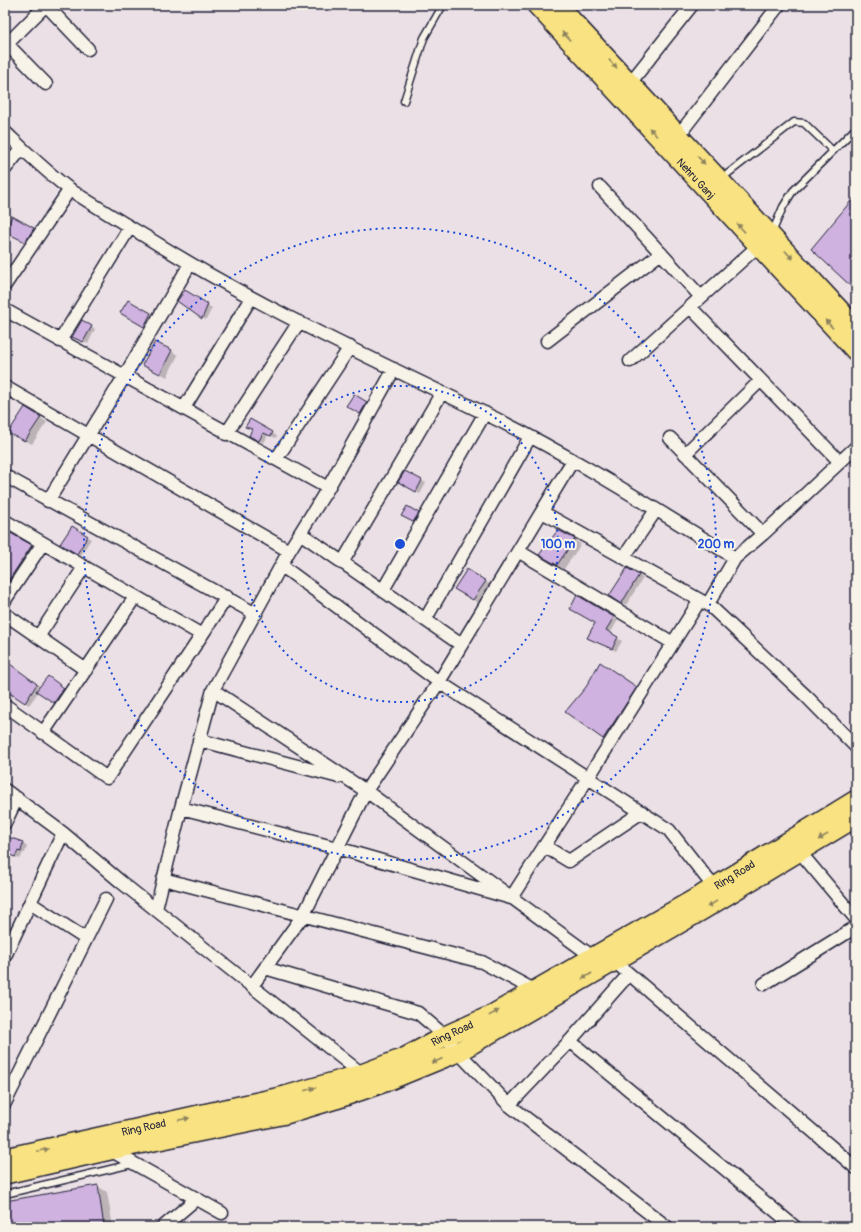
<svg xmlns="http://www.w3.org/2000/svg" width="861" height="1232" viewBox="0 0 861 1232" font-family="Pangolin,sans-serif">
  <rect width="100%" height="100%" fill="#ebe0e5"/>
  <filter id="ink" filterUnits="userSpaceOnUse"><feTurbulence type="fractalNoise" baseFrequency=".025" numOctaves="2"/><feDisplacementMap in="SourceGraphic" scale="8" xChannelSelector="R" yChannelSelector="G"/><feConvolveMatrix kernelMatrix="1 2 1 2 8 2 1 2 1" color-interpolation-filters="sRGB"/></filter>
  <g filter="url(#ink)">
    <path fill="#0003" d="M12,218L38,232L30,244L5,231Z
      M185,291L212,308L206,320L202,318Z
      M128,302L155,317L148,328L122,313Z
      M82,321L95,329L88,344L77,339Z
      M171,351L178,355L167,377L150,368Z
      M354,395L371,405L365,416L348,406Z
      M5,400L10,403L5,410Z
      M33,413L47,422L32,444L16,436Z
      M251,421L277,436L276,438L268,435L264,443L250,435L253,430L246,427Z
      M405,472L426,483L420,494L399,482Z
      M408,507L422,516L418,524L403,516Z
      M72,527L91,539L81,555L62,544Z
      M6,531L37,549L11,589L5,586Z
      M558,531L581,544L564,569L541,555Z
      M627,569L643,578L626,605L610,596Z
      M467,570L493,586L480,604L455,588Z
      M578,596L618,620L610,634L622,641L616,651L592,640L596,623Z
      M14,668L41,687L52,680L68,691L59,704L39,691L29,705L14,695L12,697L5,693V673Z
      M607,668L643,691L610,742L603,739L586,687Z
      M5,837L27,846L25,853H23L20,859L5,854Z
      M97,1186L107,1192L113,1227H5V1202Z"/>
    <path fill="#cfb2df" stroke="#22223b" d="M856,195V291L811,249Z
      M12,216L34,228L25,242L5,232Z
      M185,290L208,304L202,319L177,301Z
      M128,300L151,313L144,327L120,313Z
      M82,320L92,326L83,342L72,337Z
      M155,342L172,350L160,374L142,365Z
      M354,394L367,402L360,414L346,406Z
      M25,407L41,417L25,441L8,433Z
      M250,419L273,432L271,436L263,433L259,441L249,436L252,429L245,427Z
      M405,471L422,480L416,492L398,482Z
      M407,506L419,513L413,522L401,516Z
      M72,526L88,536L77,554L60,544Z
      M5,530L32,545L5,586Z
      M558,530L575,539L557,565L539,555Z
      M627,568L639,575L621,604L609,596Z
      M467,569L486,581L473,600L454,589Z
      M577,595L614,617L606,630L618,637L612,649L587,638L595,623L570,609Z
      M600,662L637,687L603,739L565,712L586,687Z
      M10,664L37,684L25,703L5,690V671Z
      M48,676L64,688L54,703L36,691Z
      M5,836L23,842L21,852L18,851L15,857L5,853Z
      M98,1185L104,1227H5V1201Z"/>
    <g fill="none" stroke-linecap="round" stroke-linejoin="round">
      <defs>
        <path id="service" d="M404,101L424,38L443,5
          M721,179L794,122L804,123L833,151
          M772,233L783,207L793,191L856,128
          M5,1194L132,1164"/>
        <path id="minor" d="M46,5L88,49
          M5,42L46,84
          M5,46L46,5
          M630,83L692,5
          M5,132C26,152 48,174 72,191C97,207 123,223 148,238C255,305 371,358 484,413C571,455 653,508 735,558L708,604L807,697L856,747
          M678,136L779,5
          M5,169L22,148
          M600,187L701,297
          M5,285L70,189
          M690,307L840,462
          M5,310L328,488
          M60,341L130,227
          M547,341L661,253
          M630,361L758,246
          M5,387L289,551
          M184,408L251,298
          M226,434L299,322
          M670,438L763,534L856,447
          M685,454L760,381
          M277,458L350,347
          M5,476L256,614
          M48,501L124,377L190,264
          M542,512L707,604
          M5,521L202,635
          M300,533L460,644
          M518,551L673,643
          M624,557L656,510
          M735,558L763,534
          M342,563L441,394
          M383,590L485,413
          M5,600L43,543
          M700,600L588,778L669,830L713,886
          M5,614L86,670
          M425,620L530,437
          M38,637L84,567
          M213,690L366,791L593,957
          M5,705L107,778L227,597
          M43,733L135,597
          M199,740L339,777
          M5,790L63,833L121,882L362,1074
          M181,808L337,848L511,898L588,778L439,682L282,566
          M5,823L17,798
          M544,846L569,861L642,812
          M799,851L856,919
          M163,879L482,962L534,990
          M30,903L86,939
          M156,909L181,808L213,690L289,551L328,488L394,369
          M5,956L63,833
          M614,961L856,1168
          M265,968L418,1013L445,1036L458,1052L509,1105L667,1227
          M629,974L570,1041L795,1227
          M764,984L856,927
          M252,986L304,914L366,791L439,682L573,460
          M5,1103L106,899
          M509,1105L570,1041
          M110,1150L222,1213
          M163,1227L196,1199"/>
        <g id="primary">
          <path id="s1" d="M536,5L856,352"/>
          <path d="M558,5L856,327"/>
        </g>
        <g id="trunk">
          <path id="s2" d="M5,1158L285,1096L362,1074L404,1058L445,1036L490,1016L700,896L856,800"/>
          <path d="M5,1174L110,1150L286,1114L336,1099L382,1083L458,1052L704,909L856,817"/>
        </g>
      </defs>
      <use href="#service" stroke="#22223b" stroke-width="9"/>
      <use href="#minor" stroke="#22223b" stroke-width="15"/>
      <use href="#primary" stroke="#22223b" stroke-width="21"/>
      <use href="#trunk" stroke="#22223b" stroke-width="22"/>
      <use href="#service" stroke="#f7f3e8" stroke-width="6"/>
      <use href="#minor" stroke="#f7f3e8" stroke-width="12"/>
      <use href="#primary" stroke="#f8e281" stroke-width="18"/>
      <use href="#trunk" stroke="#f8e281" stroke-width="19"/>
    </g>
    <defs><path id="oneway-solid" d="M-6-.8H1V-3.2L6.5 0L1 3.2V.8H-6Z"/></defs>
    <g fill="#8d825e">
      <use href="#oneway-solid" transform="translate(566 36) rotate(-133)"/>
      <use href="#oneway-solid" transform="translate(613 64) rotate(47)"/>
      <use href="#oneway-solid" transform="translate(653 132) rotate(-132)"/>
      <use href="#oneway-solid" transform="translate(701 160) rotate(47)"/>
      <use href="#oneway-solid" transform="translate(741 228) rotate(-133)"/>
      <use href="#oneway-solid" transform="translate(789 255) rotate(47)"/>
      <use href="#oneway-solid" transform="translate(829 324) rotate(-133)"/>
      <use href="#oneway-solid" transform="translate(823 837) rotate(149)"/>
      <use href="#oneway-solid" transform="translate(712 904) rotate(149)"/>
      <use href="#oneway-solid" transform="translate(587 976) rotate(150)"/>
      <use href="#oneway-solid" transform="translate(494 1013) rotate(-29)"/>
      <use href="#oneway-solid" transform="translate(437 1061) rotate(156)"/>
      <use href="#oneway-solid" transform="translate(310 1089) rotate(-16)"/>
      <use href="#oneway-solid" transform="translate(184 1119) rotate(-12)"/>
      <use href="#oneway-solid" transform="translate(43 1150) rotate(-12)"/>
    </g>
  </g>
  <g fill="none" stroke="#1d4ed8" stroke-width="2" stroke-dasharray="2 4">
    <circle cx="400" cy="544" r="158"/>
    <circle cx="400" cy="544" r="316"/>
  </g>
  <g text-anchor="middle" stroke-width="4" stroke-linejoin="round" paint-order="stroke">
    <g font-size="11" fill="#22223b" stroke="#f7f3e8">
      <text dy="4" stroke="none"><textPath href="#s1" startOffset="236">Nehru Ganj</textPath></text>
      <text dy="4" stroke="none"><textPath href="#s2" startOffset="790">Ring Road</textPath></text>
      <text dy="4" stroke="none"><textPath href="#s2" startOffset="466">Ring Road</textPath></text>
      <text dy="4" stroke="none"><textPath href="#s2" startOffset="142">Ring Road</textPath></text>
    </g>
  </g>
  <circle cx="400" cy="544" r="6" fill="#1d4ed8" stroke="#f7f3e8" stroke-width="2"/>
  <g font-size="12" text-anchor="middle" font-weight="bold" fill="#1d4ed8" stroke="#f7f3e8" stroke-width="4" stroke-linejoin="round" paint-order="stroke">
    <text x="558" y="548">100 m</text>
    <text x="716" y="548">200 m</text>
  </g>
  <rect width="861" height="1232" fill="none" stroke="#f7f3e8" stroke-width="20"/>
  <rect x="10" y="10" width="841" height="1212" fill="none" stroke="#22223b" stroke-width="1.5" filter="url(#ink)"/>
</svg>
